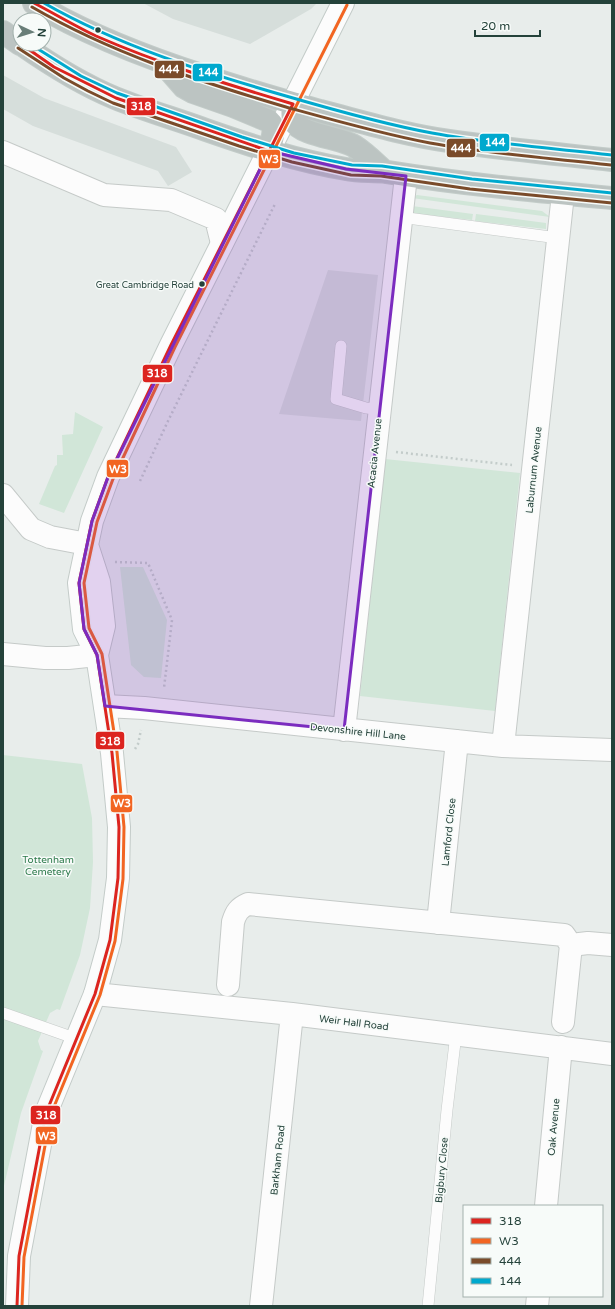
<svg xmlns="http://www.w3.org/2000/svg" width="615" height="1309" viewBox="0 0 615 1309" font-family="'Varela Round',sans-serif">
  <rect width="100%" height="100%" fill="#e8edeb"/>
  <path fill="#d6dedb" d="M143,3H317L311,9L250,44L173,19Z
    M3,75L44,98L176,147L192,172L168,186L158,171L33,126L3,109Z
    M328,270L378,275L361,421L279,414Z"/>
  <path fill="#d1e6d8" d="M417,195L542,211L550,217L412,198Z
    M412,206L473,214L472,220L410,213Z
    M476,214L546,223V229L475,221Z
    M75,412L103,427L64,513L39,504L55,466L57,465V455H63L62,435L73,434Z
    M385,459L520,473L495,711L360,696Z
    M120,567H143L167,620L161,678L144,677L131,665Z
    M3,755L82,764L92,818L93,862L90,908L80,955L60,1010L57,1009L50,1013L38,1041L41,1050L43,1051L21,1113L3,1190Z"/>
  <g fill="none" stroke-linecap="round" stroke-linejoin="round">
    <defs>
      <path id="lane" d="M400,217L558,238
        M341,346L336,399L366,408L379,409
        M3,1013L77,1039
        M428,1306L447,1110L456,1034"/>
      <path id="street" d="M3,152L104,195L171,200L216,219L222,243
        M3,495L31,529L50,537L87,544
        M3,654L45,658H68L97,655
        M105,706L144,708L503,746L612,750
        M344,730L406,176
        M503,746L563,194
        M438,923L457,741
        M571,945L588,943L612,945
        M228,985L233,922C236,912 239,908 248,904L564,935L571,945L563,1022
        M95,994L292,1014L612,1054
        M546,1206L561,1047
        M261,1306L292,1014
        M537,1306L538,1296"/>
      <path id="secondary" d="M87,545L99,582L104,626L97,655
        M17,1306L19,1256L46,1113L95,994L110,940L118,878L119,827L112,753L97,655L84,629L79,583L92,521L108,477L171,345L343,3"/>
      <path id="highway" d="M34,3C87,35 145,57 204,76C242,89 281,100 320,111C363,122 405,135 449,141C503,149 558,154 612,160
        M3,32L20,44
        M21,44C51,65 81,84 115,98C144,110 176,119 206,130C252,146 298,161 346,169C360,172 373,170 387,172C461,184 537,191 612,198
        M163,63L184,87L193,92L233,106L269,121C278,129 271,141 269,151
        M293,104C293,109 291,117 294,122C302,135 341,138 354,146C364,152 376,164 385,172"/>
    </defs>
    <use href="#lane" stroke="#c5cac8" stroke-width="12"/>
    <use href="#street" stroke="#c5cac8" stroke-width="24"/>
    <use href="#secondary" stroke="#c3cbc8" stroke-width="24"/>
    <use href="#highway" stroke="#c3ccc9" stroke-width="24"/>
    <path stroke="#c3ccca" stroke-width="2.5" stroke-dasharray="2 3" stroke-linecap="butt" d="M396,452L512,465
      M140,481L168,421L275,204
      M115,562L148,563L172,620L164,688
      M135,749L138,744L141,730"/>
    <use href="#lane" stroke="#fcfcfc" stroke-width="11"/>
    <use href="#street" stroke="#fcfcfc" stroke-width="22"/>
    <use href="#secondary" stroke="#fcfcfc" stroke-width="22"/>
    <use href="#highway" stroke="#bcc4c2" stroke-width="22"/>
    <defs>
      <path id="bus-1" d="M21,44L54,67L116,98L269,151
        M17,1306L19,1256L46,1113L95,994L110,940L118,878L119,827L112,753L97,655L84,629L79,583L92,521L108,477L171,345L293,104C226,84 160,64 96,36C75,26 55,14 34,3"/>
      <path id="bus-2" d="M22,1306L24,1257L51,1114L100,995L115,941L123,879L124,827L117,752L102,654L89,628L84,583L97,522L113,479L175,347L347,5"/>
      <path id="bus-3" d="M32,7C111,53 198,81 286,107C333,120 382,134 430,143C490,154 551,158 611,165
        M18,48L64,78L88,91L113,103L239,146L292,162L351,175L381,176L470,189L612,203"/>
      <path id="bus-4" d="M44,3C119,46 203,72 286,96C334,110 383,124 432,133C491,144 552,148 612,155
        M30,44L81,76L117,93L242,137L294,153L352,165L382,166L472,179L612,193"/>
    </defs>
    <use href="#bus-1" stroke="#f7fbf9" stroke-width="6"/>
    <use href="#bus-2" stroke="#f7fbf9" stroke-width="6"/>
    <use href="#bus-3" stroke="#f7fbf9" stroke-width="6"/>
    <use href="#bus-4" stroke="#f7fbf9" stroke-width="6"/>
    <use href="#bus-1" stroke="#dc241f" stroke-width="3"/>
    <use href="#bus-2" stroke="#f26522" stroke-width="3"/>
    <use href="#bus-3" stroke="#7a4b2a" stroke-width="3"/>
    <use href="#bus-4" stroke="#00a9ce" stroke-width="3"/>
  </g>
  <path fill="#7b2cbf" fill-opacity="0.2" stroke="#7b2cbf" stroke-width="3" stroke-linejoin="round" d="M269,151L346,169L406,176L344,730L105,706L97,655L84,629L79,583L92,521L108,477Z"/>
  <g fill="#24423a" stroke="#f7fbf9" stroke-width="1.5">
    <circle cx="98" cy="30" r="3.5"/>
    <circle cx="202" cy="284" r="3.5"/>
  </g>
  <g text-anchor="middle" stroke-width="3" stroke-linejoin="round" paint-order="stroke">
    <g font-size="9" fill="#24423a" stroke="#f7fbf9" text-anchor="end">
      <text x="194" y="288">Great Cambridge Road</text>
    </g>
    <g font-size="10" fill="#24423a" stroke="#f7fbf9">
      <text transform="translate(374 453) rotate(-84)" y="4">Acacia Avenue</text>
      <text transform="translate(533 470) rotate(-84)" y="4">Laburnum Avenue</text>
      <text transform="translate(358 731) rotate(6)" y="4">Devonshire Hill Lane</text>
      <text transform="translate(448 832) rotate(-84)" y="4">Lamford Close</text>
      <text transform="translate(354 1022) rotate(7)" y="4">Weir Hall Road</text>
      <text transform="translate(553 1127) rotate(-85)" y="4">Oak Avenue</text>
      <text transform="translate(277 1160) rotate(-84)" y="4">Barkham Road</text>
      <text transform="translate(441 1170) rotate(-85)" y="4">Bigbury Close</text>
    </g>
    <g font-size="10" fill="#2d7a4b" stroke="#f7fbf9">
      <text x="48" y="863">Tottenham<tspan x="48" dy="12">Cemetery</tspan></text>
    </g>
  </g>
  <g stroke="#f7fbf9" stroke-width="1.5">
    <rect x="154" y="60" width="31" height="19" rx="4" fill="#7a4b2a"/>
    <rect x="192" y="63" width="31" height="19" rx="4" fill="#00a9ce"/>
    <rect x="126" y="97" width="30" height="19" rx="4" fill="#dc241f"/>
    <rect x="479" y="133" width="31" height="19" rx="4" fill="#00a9ce"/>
    <rect x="446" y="138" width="30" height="20" rx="4" fill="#7a4b2a"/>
    <rect x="258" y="149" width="23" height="20" rx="4" fill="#f26522"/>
    <rect x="142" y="364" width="31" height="19" rx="4" fill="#dc241f"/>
    <rect x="106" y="459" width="23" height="19" rx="4" fill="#f26522"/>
    <rect x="95" y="731" width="30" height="19" rx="4" fill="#dc241f"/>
    <rect x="110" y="794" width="23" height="19" rx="4" fill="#f26522"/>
    <rect x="30" y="1105" width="31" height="20" rx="4" fill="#dc241f"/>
    <rect x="35" y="1126" width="23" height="19" rx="4" fill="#f26522"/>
  </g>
  <g font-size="11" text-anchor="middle" font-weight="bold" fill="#fff">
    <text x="169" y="73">444</text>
    <text x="208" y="76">144</text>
    <text x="141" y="110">318</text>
    <text x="495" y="146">144</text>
    <text x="461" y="152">444</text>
    <text x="270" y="163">W3</text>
    <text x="157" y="377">318</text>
    <text x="118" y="473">W3</text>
    <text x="110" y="745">318</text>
    <text x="122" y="807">W3</text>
    <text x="46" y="1119">318</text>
    <text x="47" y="1140">W3</text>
  </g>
  <rect width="615" height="1309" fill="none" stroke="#24423a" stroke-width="8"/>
  <rect x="463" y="1205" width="140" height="92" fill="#f7fbf9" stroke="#a3b1ad"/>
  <rect x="471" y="1218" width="20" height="6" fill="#dc241f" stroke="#a3b1ad"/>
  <text x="499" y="1225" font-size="12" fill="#24423a">318</text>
  <rect x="471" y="1238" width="20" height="6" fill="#f26522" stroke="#a3b1ad"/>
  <text x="499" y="1245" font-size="12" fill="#24423a">W3</text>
  <rect x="471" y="1258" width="20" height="6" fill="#7a4b2a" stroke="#a3b1ad"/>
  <text x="499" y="1265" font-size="12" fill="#24423a">444</text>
  <rect x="471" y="1278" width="20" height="6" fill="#00a9ce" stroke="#a3b1ad"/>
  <text x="499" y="1285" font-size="12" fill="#24423a">144</text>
  <g transform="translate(32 32) rotate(94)"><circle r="19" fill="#f7fbf9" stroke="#a3b1ad"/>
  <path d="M0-3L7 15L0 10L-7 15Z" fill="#697e78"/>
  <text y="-6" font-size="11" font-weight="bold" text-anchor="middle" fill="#24423a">N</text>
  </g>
  <path d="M475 30v6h65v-6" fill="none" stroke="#24423a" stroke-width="2"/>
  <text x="481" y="30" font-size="12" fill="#24423a" stroke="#f7fbf9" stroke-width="3" paint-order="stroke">20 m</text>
</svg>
